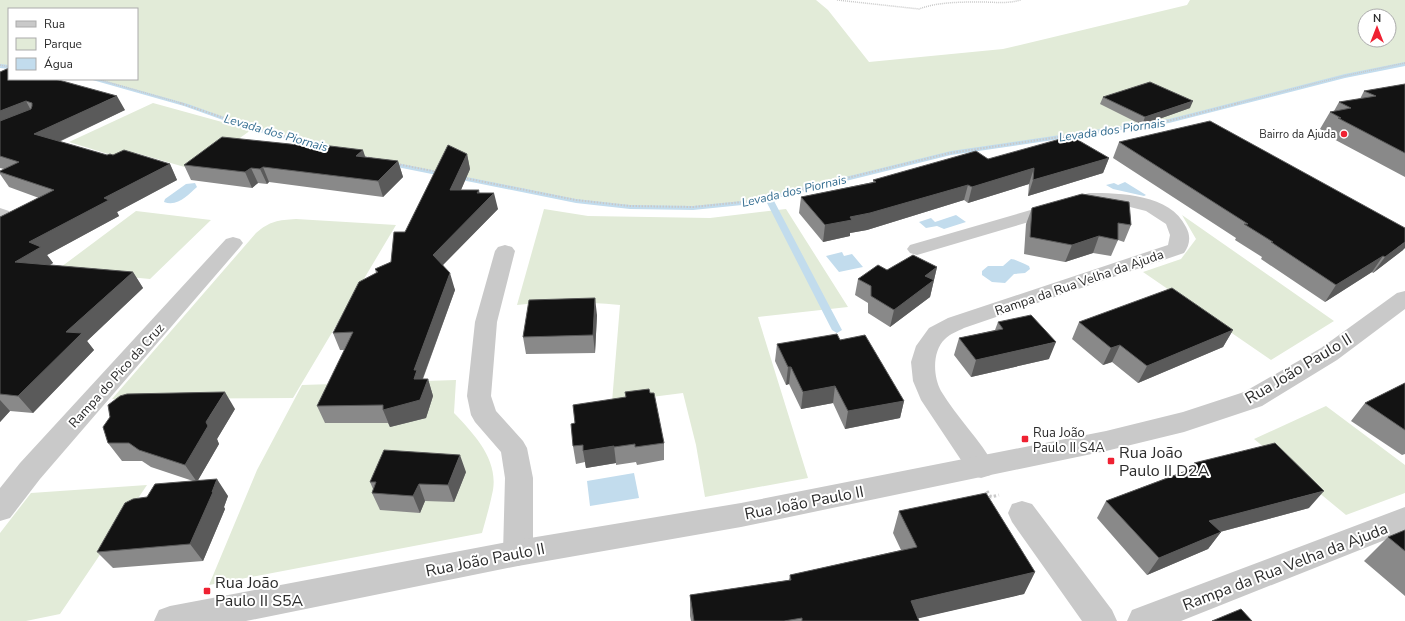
<svg xmlns="http://www.w3.org/2000/svg" width="1405" height="621" viewBox="0 0 1405 621" font-family="'Nunito Sans',sans-serif">
  <rect width="100%" height="100%" fill="#fff"/>
  <path fill="#e2ebd8" fill-rule="evenodd" d="M0,0H816L828,10L869,62L1003,49L1187,5L1190,0H1405V63L1344,76L1168,121L950,153L752,201L693,207L630,206L576,200L389,162L251,127L188,105L97,79H137V9H9V67L0,65ZM1365,16H1389V40H1365Z
    M153,103L251,130L195,170L136,153L124,159L69,142Z
    M544,209L588,216L710,218L786,209L848,307L758,317L808,478L705,497L696,445L683,393L612,402L620,305C585,302 552,301 517,305Z
    M136,211L211,220L150,279L57,270Z
    M1182,215L1334,321L1271,360L1143,272L1181,259L1196,239Z
    M296,219L396,225L293,398L112,399L256,233C270,221 278,220 296,219Z
    M456,380L454,413C474,434 498,459 493,490C490,505 486,519 482,533L209,585L257,470L302,385Z
    M1326,406L1405,465V493L1346,515L1254,439Z
    M147,485L60,614L26,621H0V533L31,493Z"/>
  <path fill="#c2dced" d="M1125,182L1146,195L1144,196L1113,189L1106,185L1114,183L1118,185Z
    M195,183L197,187C188,195 178,207 164,202L165,199L186,184Z
    M956,215L966,222L944,229L937,226L926,228L919,222L931,218L935,222Z
    M842,252L844,256L852,254L863,267L839,272L826,256Z
    M1011,259C1015,259 1025,264 1029,266L1030,269L1025,273L1014,274L1005,283L992,282L982,275V271L988,266H1003Z
    M634,473L639,498L590,506L587,481Z"/>
  <g fill="none" stroke-linecap="round" stroke-linejoin="round">
    <path fill="#c2dced" fill-rule="evenodd" d="M1405,62V66L1345,78L1169,123L951,155L773,199L842,330L837,333L832,330L766,201L752,204L693,210L630,209L576,203L387,165L383,163L387,161L576,199L630,205L693,206L752,200L951,151L1169,119L1345,74Z
      M0,64L9,65V69L0,68Z
      M89,79H99L188,104L252,127L334,148L335,149L332,151L248,129L184,106Z"/>
    <path stroke="#c9c9c9" stroke-width="1.5" stroke-dasharray="1 1" stroke-linecap="butt" d="M837,0L919,9C937,2 961,2 981,2C995,2 1007,4 1021,0
      M0,65L9,67
      M97,79L184,104
      M1235,104L1344,76L1405,63"/>
    <path stroke="#c9c9c9" stroke-width="2" stroke-dasharray="1.5 1.5" stroke-linecap="butt" d="M180,103L251,127L325,146
      M362,156L375,159
      M397,164L438,172
      M464,178L576,200L630,206L693,207L752,201L950,153L1168,121L1239,103"/>
    <path stroke="#c9c9c9" stroke-width="3" stroke-dasharray="2.5 2.5" stroke-linecap="butt" d="M987,491L991,497L999,495"/>
    <path fill="#c9c9c9" fill-rule="evenodd" d="M1089,193C1121,193 1170,194 1186,227C1191,236 1190,245 1184,253L964,328C958,331 950,334 945,339C932,351 933,377 941,391C957,418 980,439 995,467L991,475L981,478L971,475L921,400L913,381L911,362L916,346L929,328L948,318L1168,245L1170,235L1166,224L1146,211L1122,205L1090,204L917,255L910,253L907,249L910,245Z
      M0,208L9,211L11,215L10,228L7,232L0,234Z
      M233,237L240,239L243,243L240,247L40,479L10,518L0,521V488L20,463L226,239Z
      M505,245L512,247L515,251L497,322L491,396L496,411L523,441L527,448L533,478V553L529,562L518,566L507,562L503,553L505,478L501,452L475,422L471,415L467,396L475,322L495,251L498,247Z
      M1022,501L1032,504L1112,610L1117,621H1082L1012,522L1008,513L1012,504Z
      M1405,507V532L1181,621H1127L1132,610Z"/>
    <path fill="#c9c9c9" fill-rule="evenodd" d="M1405,291V309L1337,360L1262,406L1184,432L1106,451L741,527L518,566L246,621H154L159,610L170,606L518,540L741,503L1106,431L1183,412L1244,392L1321,348L1397,293Z"/>
  </g>
  <path fill="#898989" d="M0,72L125,110L59,142L107,155H113L170,164L177,180L117,212L119,216L47,255L53,263L50,265L133,272L143,288L87,341L94,350L33,413L10,411L0,422V217L39,198L9,187L0,174V171L4,169L0,168Z
    M1405,84V177L1328,136L1329,134L1320,129L1330,112L1334,111L1339,102L1360,99L1364,91Z
    M1103,97L1190,108L1142,125L1100,104Z
    M1119,142L1403,250L1373,273L1372,272L1325,302L1261,259L1262,257L1235,240L1236,238L1113,158Z
    M467,154L470,169L461,190H479V193L498,209L443,265L455,290L423,379H428L433,396L426,418L390,427L388,423H325L317,406L345,350H340L333,333L376,273L375,269L391,262L405,232Z
    M365,157L398,161L403,177L383,197L269,182L267,184L258,183L252,188L191,180L184,165Z
    M1109,158L1103,173L1028,196L1029,184L968,203L964,200L867,230L850,233V236L823,242L799,213L801,197L873,182V180L988,159Z
    M1032,208L1131,225L1124,242L1118,240L1111,256L1093,253L1065,262L1024,254L1026,224Z
    M937,267L930,297L890,327L868,313V303L855,295L858,279L887,270Z
    M597,315L595,353L526,354L523,337Z
    M998,322L1049,359L971,377L954,355L959,338L995,330Z
    M1079,322L1233,330L1223,347L1138,383L1112,362L1103,365L1072,339Z
    M840,340L904,401L900,418L845,429L833,403L801,409L789,384L786,385L775,361L777,344Z
    M1405,383V454L1402,455L1351,421L1365,403Z
    M625,392L664,443V460L637,465L636,462L616,465V463L586,468L585,462L576,464L573,446L626,397Z
    M235,409L217,439L219,444L198,480L228,496L224,507L225,509L203,561L113,568L97,552L147,497L193,481L151,467L142,461H122L108,443Z
    M1194,463L1309,508L1220,532H1221L1208,549L1147,575L1097,518L1106,501L1190,469Z
    M466,472L454,502L425,501L420,513L380,510L372,493L373,489L370,482Z
    M899,511L1035,572L1024,594L918,618L919,621H691L690,616V595L789,580L790,575L901,550L893,533Z
    M1405,530V596L1364,561L1388,537Z"/>
  <path fill="#5a5a5a" d="M117,96L125,110L43,149L34,134Z
    M26,101L34,116L0,129V111Z
    M1193,101L1190,108L1142,125L1145,117Z
    M363,150L368,165L356,156Z
    M467,154L470,169L454,206L450,190Z
    M1109,158L1103,173L1028,196L1033,180Z
    M398,161L403,177L383,197L378,181Z
    M170,164L177,180L117,212L119,216L47,255L53,263L27,278L15,262L29,242L104,198Z
    M263,167L269,182L267,184L260,169Z
    M251,168L258,183L252,188L245,172Z
    M1034,168L1029,184L968,203L972,187Z
    M968,185L964,200L867,230L850,233V236L823,242L825,225L850,217Z
    M479,190L482,205L494,193L498,209L437,271L433,255L477,193Z
    M1099,236L1093,253L1065,262L1072,245Z
    M1405,242V248L1403,250L1373,273L1385,257Z
    M1383,256L1372,272L1325,302L1336,285Z
    M937,267L930,297L890,327L894,310L925,276Z
    M133,272L143,288L87,341L94,350L33,413L18,396L66,332Z
    M450,273L455,290L421,383L414,379V370Z
    M595,298L597,315L595,353L593,335Z
    M1233,330L1223,347L1138,383L1147,366Z
    M1056,342L1049,359L971,377L976,360Z
    M1120,345L1112,362L1103,365L1111,348Z
    M788,367H791L789,384L786,385Z
    M428,379L433,396L426,418L390,427L383,410Z
    M835,386L833,403L801,409L803,392Z
    M225,392L235,409L217,439L219,444L197,482L185,465L206,422Z
    M0,400L10,411L0,422Z
    M904,401L900,418L845,429L848,411Z
    M614,446L616,463L586,468L583,451Z
    M460,455L466,472L454,502L448,485Z
    M217,479L228,496L224,507L225,509L203,561L190,544Z
    M419,484L425,501L420,513L413,496Z
    M1324,491L1309,508L1197,538L1209,521Z
    M1221,532L1208,549L1147,575L1159,558Z
    M1035,572L1024,594L907,621L911,601Z"/>
  <path fill="#131313" stroke="#5a5a5a" d="M9,68V79H55L117,96L34,134L107,155L110,154L113,155L124,150L170,164L104,198L109,200L29,242L41,247L15,262L133,272L66,332L82,333L18,396L0,394V217L54,190L0,172V171L19,162L0,156V121L31,109L32,106V103L26,101L0,111V72Z
    M1150,82L1193,101L1145,117L1103,97Z
    M1405,84V153L1338,118H1341L1330,112L1351,108L1339,102L1376,96L1364,91Z
    M1210,121L1405,228V242L1385,257L1383,256L1336,285L1271,242H1273L1244,224H1248L1119,142Z
    M1071,136L1109,158L1033,180L1034,168L972,187L968,185L870,213L850,217L852,220L825,225L801,197L876,182L873,180L976,151L988,159Z
    M222,137L319,147L322,145L363,150L356,156L398,161L378,181L263,167L260,169L251,168L245,172L184,165Z
    M448,145L467,154L450,190H479L477,193H494L433,255L450,273L414,370H417L414,379H428L420,400L383,410V405L317,406L353,332L333,333L359,282L378,272L375,269L391,262L394,232H405Z
    M1082,194L1129,202L1131,225L1118,223V240L1099,236L1072,245L1030,237L1032,208Z
    M913,255L937,267L925,276L934,280L894,310L871,296V286L858,279L878,265L887,270Z
    M1172,288L1233,330L1147,366L1120,345L1111,348L1079,322Z
    M595,298L593,335L523,337L529,300Z
    M1031,315L1056,342L976,360L959,338L1003,329L998,322Z
    M837,334L840,340L865,335L904,401L848,411L835,386L803,392L791,367H788L777,344Z
    M1405,383V430L1365,403Z
    M649,389L650,393H654L664,443L635,447V444L614,447V446L583,451V445L573,446L571,424L575,423L573,405L626,397L625,392Z
    M225,392L206,422L208,426L185,465L139,450L129,443H108L103,427L110,417L108,405L120,396L127,394Z
    M1275,443L1324,491L1209,521L1221,532L1159,558L1106,501L1197,467L1194,463Z
    M384,450L460,455L448,485L419,484L413,496L372,493L376,482H370Z
    M217,479L212,492H213L190,544L97,552L125,503L133,499L147,497L155,484Z
    M986,493L1035,572L911,601L919,621H802V618L784,621H694L690,595L791,580L790,575L917,547L899,511Z
    M1405,530V551L1388,537Z
    M1241,609L1252,621H1212Z"/>
  <g fill="#ef2132" stroke="#fff" stroke-width="1.5">
    <circle cx="1344" cy="134" r="4"/>
    <rect x="1021" y="435" width="8" height="8" rx="2"/>
    <rect x="1107" y="457" width="8" height="8" rx="2"/>
    <rect x="203" y="587" width="8" height="8" rx="2"/>
  </g>
  <g text-anchor="middle" stroke-width="4" stroke-linejoin="round" paint-order="stroke">
    <g font-size="11" fill="#2c2c2c" stroke="#fff" text-anchor="end">
      <text x="1336" y="138">Bairro da Ajuda</text>
    </g>
    <g font-size="12" font-style="italic" fill="#366f92" stroke="#fff">
      <text transform="translate(1112 130) rotate(-8)" y="4">Levada dos Piornais</text>
      <text transform="translate(276 133) rotate(16)" y="4">Levada dos Piornais</text>
      <text transform="translate(794 191) rotate(-13)" y="4">Levada dos Piornais</text>
    </g>
    <g font-size="13" fill="#2c2c2c" stroke="#fff">
      <text transform="translate(1079 282) rotate(-19)" y="5">Rampa da Rua Velha da Ajuda</text>
      <text transform="translate(116 375) rotate(-48)" y="5">Rampa do Pico da Cruz</text>
    </g>
    <g font-size="13" fill="#2c2c2c" stroke="#fff" text-anchor="start">
      <text x="1033" y="437">Rua João<tspan x="1033" dy="15">Paulo II S4A</tspan></text>
    </g>
    <g font-size="16" fill="#2c2c2c" stroke="#fff">
      <text transform="translate(1298 368) rotate(-31)" y="6">Rua João Paulo II</text>
      <text transform="translate(804 502) rotate(-11)" y="6">Rua João Paulo II</text>
      <text transform="translate(485 559) rotate(-11)" y="6">Rua João Paulo II</text>
      <text transform="translate(1285 566) rotate(-21)" y="6">Rampa da Rua Velha da Ajuda</text>
    </g>
    <g font-size="16" fill="#2c2c2c" stroke="#fff" text-anchor="start">
      <text x="1119" y="458">Rua João<tspan x="1119" dy="18">Paulo II D2A</tspan></text>
      <text x="215" y="588">Rua João<tspan x="215" dy="18">Paulo II S5A</tspan></text>
    </g>
  </g>
  <rect x="8" y="8" width="130" height="72" fill="#ffffff" stroke="#ababab"/>
  <rect x="16" y="21" width="20" height="6" fill="#c9c9c9" stroke="#ababab"/>
  <text x="44" y="28" font-size="12" fill="#2c2c2c">Rua</text>
  <rect x="16" y="38" width="20" height="12" fill="#e2ebd8" stroke="#ababab"/>
  <text x="44" y="48" font-size="12" fill="#2c2c2c">Parque</text>
  <rect x="16" y="58" width="20" height="12" fill="#c2dced" stroke="#ababab"/>
  <text x="44" y="68" font-size="12" fill="#2c2c2c">Água</text>
  <g transform="translate(1377 28)"><circle r="19" fill="#ffffff" stroke="#ababab"/>
  <path d="M0-3L7 15L0 10L-7 15Z" fill="#ef2132"/>
  <text y="-6" font-size="11" font-weight="bold" text-anchor="middle" fill="#2c2c2c">N</text>
  </g>
</svg>
